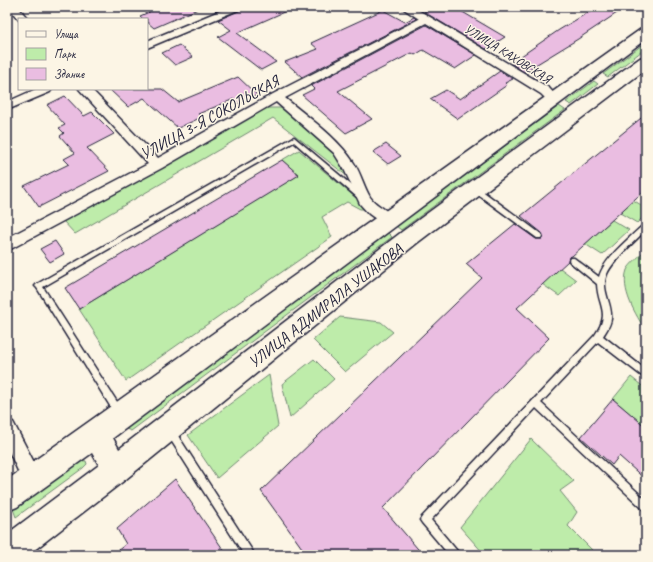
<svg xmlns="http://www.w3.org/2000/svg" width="653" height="562" viewBox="0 0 653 562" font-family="Caveat,sans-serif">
  <rect width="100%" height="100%" fill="#fcf5e5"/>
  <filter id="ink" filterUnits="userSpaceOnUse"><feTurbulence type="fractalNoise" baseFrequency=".025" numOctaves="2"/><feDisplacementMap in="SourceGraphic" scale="8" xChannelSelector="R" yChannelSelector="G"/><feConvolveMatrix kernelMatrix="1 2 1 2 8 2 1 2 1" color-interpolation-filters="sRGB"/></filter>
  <g filter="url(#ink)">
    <path fill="#beecaa" stroke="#708772" d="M646,42V48L608,77L603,74Z
      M594,81L598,84L571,105L566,102Z
      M559,106L565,110L401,230L396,226Z
      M266,108H280L293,115L328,145L343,165L347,176L273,118L75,234L63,221L259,110Z
      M299,150L369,209H360L347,202L322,217L332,237L126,381L79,309L298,175L282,160Z
      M633,200L646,208V214L637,223L620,213Z
      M612,220L629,230L602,255L585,244Z
      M387,232L392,237L131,431L126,429V425Z
      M646,249V331C636,315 620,290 627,270C629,265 642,254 646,249Z
      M560,268L576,280L559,296L542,284Z
      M340,317L381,322L393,332L345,372L313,340Z
      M314,359L334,379L290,418L282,384Z
      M269,375L278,426L217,478L188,435Z
      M631,377L646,389V427L613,399Z
      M531,439L574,481L560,491L577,512L568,526L597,555H485L460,527Z
      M79,460L86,461L87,464L83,468L16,517L13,509Z"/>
    <path fill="#eabde1" stroke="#22223b" d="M161,7H202L154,28L147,22V19H143L140,16Z
      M244,7H295L237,33L276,62L261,70L218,37L231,30L218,20L241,10Z
      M434,7H454L505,37L486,49L424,12Z
      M597,7H626L578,39L524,72L511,63L559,30Z
      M383,10L405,22L414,17L416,19L302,77L285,62L318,49L311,43Z
      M426,25L476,55L455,69L423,50L415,55L412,53L338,91L372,119L346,133L302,95L314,89L311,86Z
      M179,45L193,57L175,65L162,53Z
      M500,71L513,79L505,83L507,85L458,119L430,99L446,90L460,99Z
      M238,77L257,95L239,104L234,99L198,114L202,117L178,128L144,98L128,107L109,89H162L178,102Z
      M65,96L84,116L92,112L114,134L87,148L109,171L39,207L24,186L69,164L64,159L75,153L60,136L64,133L59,128L65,125L47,105Z
      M646,114V189L572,256L569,257L568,261L517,308L549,338L383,508L423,555H307L261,491L482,278L466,264L515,224L536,239H542L543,235L542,233L521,216Z
      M386,144L401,156L388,164L373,152Z
      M282,160L299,175L79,309L65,288Z
      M55,241L64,254L50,262L40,249Z
      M613,399L646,427V480L619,456L612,465L581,437Z
      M175,479L227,555H112L126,544L117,529Z"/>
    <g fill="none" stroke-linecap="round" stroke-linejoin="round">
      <defs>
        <path id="lane" d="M294,137L362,194L363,196L362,198H358L294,142L43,287L121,408L122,411L121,414L118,415L115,414L37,288L35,286L37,284Z
          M473,187H477L541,234L542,236L541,238H537L473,191L472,189Z
          M646,223V230C635,241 613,260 607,274C600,290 613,304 611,319C610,326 606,331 603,336L646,370V379L598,342L541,403L646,500V511L643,509L536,408L431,520L458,552L460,555H449L422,523L420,520L422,517L595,335C611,312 598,307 597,284L570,262L569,260L570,258H574L599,277C604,258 630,238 644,224Z
          M170,427L173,428L255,555H244L167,434L166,431L167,428Z"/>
        <path id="street" d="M8,7H18L28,19H19V20Z
          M229,7H242L240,9L147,48V41Z
          M401,7H413L430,17L549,88L559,99L557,102H549L541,94L426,23L285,98C309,118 337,137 354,163C361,174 364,187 370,197C377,207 390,210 395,220L393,224L388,225L383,224L369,214L360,204L344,169L334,153L276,102L162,168L7,251V238L148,164L79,89H91L158,158L273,94L419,19Z
          M36,89H52L50,92L7,110V102Z
          M7,419L13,422L39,472L41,479L39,486L32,488L25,486L7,447Z"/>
        <path id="primary" d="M646,28V39L113,438L119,449L403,231L640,58L646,56V69L417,243L126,479L28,555H7V534L99,465L92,453L17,507L7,511V480L641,29Z"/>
      </defs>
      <use href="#lane" stroke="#22223b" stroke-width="3"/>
      <use href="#street" stroke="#22223b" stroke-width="3"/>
      <use href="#primary" stroke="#22223b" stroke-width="3"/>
      <use href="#lane" fill="#fcf5e5" fill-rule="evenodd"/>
      <use href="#street" fill="#fcf5e5" fill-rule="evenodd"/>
      <use href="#primary" fill="#fcf5e5" fill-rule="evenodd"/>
    </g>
  </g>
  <g text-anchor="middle" stroke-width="3" stroke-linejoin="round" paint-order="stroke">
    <g font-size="13" fill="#22223b" stroke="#fcf5e5">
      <text transform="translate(508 53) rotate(32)" y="5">УЛИЦА КАХОВСКАЯ</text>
    </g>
    <g font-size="16" fill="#22223b" stroke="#fcf5e5">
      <text transform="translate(209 117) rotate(-29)" y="6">УЛИЦА 3-Я СОКОЛЬСКАЯ</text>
      <text transform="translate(325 305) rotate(-38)" y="6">УЛИЦА АДМИРАЛА УШАКОВА</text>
    </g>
  </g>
  <rect width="653" height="562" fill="none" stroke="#fcf5e5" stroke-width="24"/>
  <rect x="12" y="12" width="629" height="538" fill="none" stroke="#22223b" stroke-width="1.5" filter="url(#ink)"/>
  <rect x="18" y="18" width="130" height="72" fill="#fcf5e5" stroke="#a5a1a1"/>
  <rect x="26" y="31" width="20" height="6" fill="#fcf5e5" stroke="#a5a1a1"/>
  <text x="54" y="38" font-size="12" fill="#22223b">Улица</text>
  <rect x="26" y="48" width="20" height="12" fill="#beecaa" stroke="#a5a1a1"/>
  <text x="54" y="58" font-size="12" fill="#22223b">Парк</text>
  <rect x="26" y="68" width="20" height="12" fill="#eabde1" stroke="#a5a1a1"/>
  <text x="54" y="78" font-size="12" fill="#22223b">Здание</text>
</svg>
